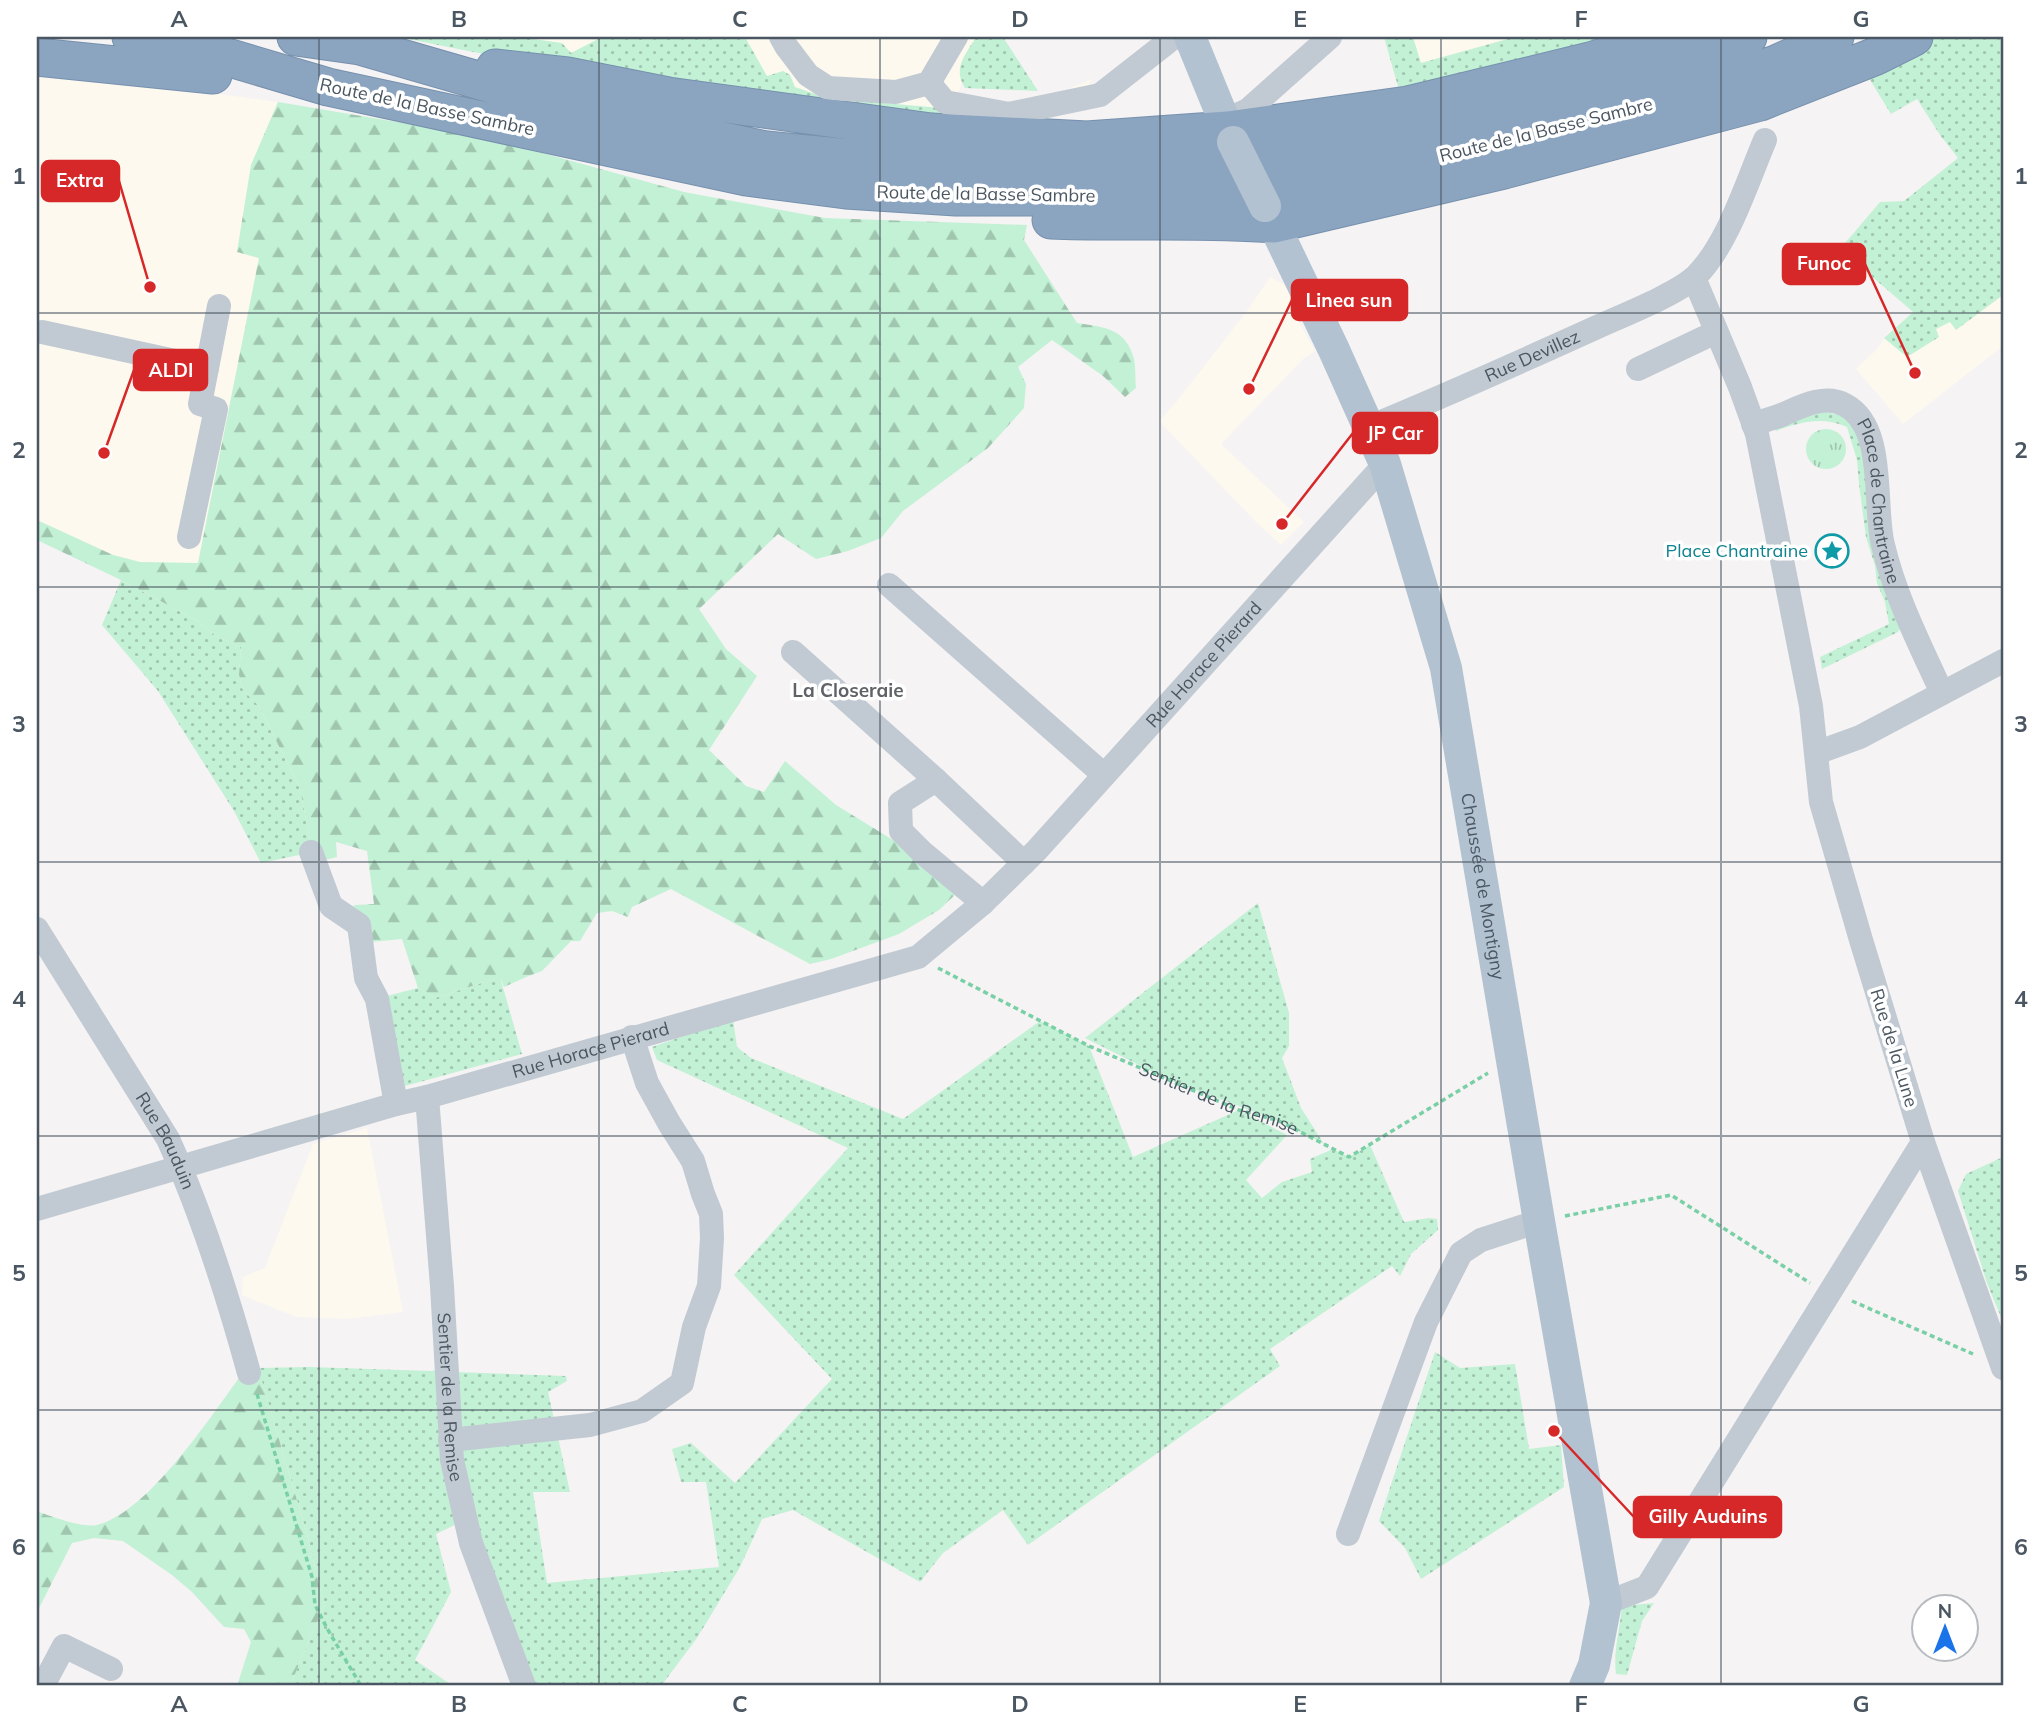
<svg xmlns="http://www.w3.org/2000/svg" width="2040" height="1723" viewBox="0 0 2040 1723" font-family="Mulish,sans-serif">
  <defs>
    <pattern id="grass-dots" width="8" height="8" patternUnits="userSpaceOnUse" patternTransform="scale(1.75)"><rect width="8" height="8" fill="#c3f1d5"/><path d="M2 2h.1M6 6h.1" fill="none" stroke="#a0c6b0" stroke-width="1.8" stroke-linecap="round"/></pattern>
    <pattern id="forest-firs" width="22" height="20" patternUnits="userSpaceOnUse" patternTransform="scale(1.75)"><rect width="22" height="20" fill="#c3f1d5"/><path d="M5 1l3.5 6h-7zM16 11l3.5 6h-7z" fill="#a0c6b0"/></pattern>
    <pattern id="park-tufts" width="24" height="20" patternUnits="userSpaceOnUse" patternTransform="scale(1.75)"><rect width="24" height="20" fill="#c3f1d5"/><path d="M3 7l-1-3M5 7V3M7 7l1-3M15 17l-1-3M17 17v-4M19 17l1-3" fill="none" stroke="#a0c6b0"/></pattern>
  </defs>
  <rect width="100%" height="100%" fill="#f5f3f3"/>
  <path fill="#fdf9ef" d="M398,37H975L970,61L958,93L995,107L1040,101L1092,79L1076,111L1044,114V126Z
    M1413,37H1515L1420,63Z
    M37,70L278,102L251,165L237,252L259,258L198,563L140,562L113,555L37,520Z
    M2003,123V346L1903,424L1856,369L1878,348L1887,334L1913,312L1840,249L1880,202L1904,201Z
    M1270,277L1285,285L1293,298L1296,317L1315,351L1304,358L1221,444L1304,522L1281,545L1256,522L1159,421L1177,401L1247,311Z
    M367,1128L403,1312L348,1319L296,1317L242,1295L243,1277L265,1268L313,1144Z"/>
  <path fill="url(#grass-dots)" d="M398,37H519L562,43L571,53L602,37H745L767,76L783,71L790,75L795,87L827,98L964,110L990,125L514,60Z
    M976,37H1003L1038,91L965,88C952,68 966,54 976,37Z
    M1384,37H1413L1421,63L1515,37H1645L1399,90Z
    M1930,37H2003V295L1956,330L1950,322L1936,329L1939,337L1907,357L1884,338L1913,312L1840,249L1880,202L1904,201L1958,158L1940,135L1917,99L1891,114L1867,75Z
    M1823,411L1854,419L1902,625L1898,632L1822,669L1820,657L1889,624L1885,602L1877,583L1875,566L1866,537L1859,484L1857,460L1847,427C1823,416 1800,422 1776,431L1774,423Z
    M121,580L196,620L216,636L241,647L239,675L243,690L259,706L300,789L310,840L318,851L261,863L234,811L158,691L102,625Z
    M1258,903L1289,1013V1046L1282,1058L1301,1108L1324,1144L1279,1121L1167,1079L1085,1038Z
    M500,977L522,1054L405,1086L383,997L418,988L435,998Z
    M733,1019L737,1047L751,1058L903,1119L1040,1021L1089,1046L1133,1157L1239,1110L1287,1135L1246,1180L1262,1198L1282,1182L1312,1172L1310,1159L1333,1149L1349,1157L1370,1145L1404,1222L1429,1218L1437,1219L1438,1230L1411,1254L1400,1276L1392,1266L1270,1349L1280,1366L1028,1545L1003,1510L943,1553L920,1582L793,1510L762,1519L740,1567L697,1638L661,1686H529L464,1492L455,1372L566,1376L567,1381L548,1392L570,1492H533L547,1583L719,1567L706,1482H681L672,1449L691,1443L735,1483L832,1379L734,1275L848,1148L657,1060L652,1047Z
    M2003,1157V1322L1987,1283L1958,1191L1966,1174Z
    M1435,1352L1460,1368L1515,1364L1529,1449L1561,1445L1564,1487L1421,1579L1405,1548L1379,1521Z
    M308,1367L431,1371L439,1369L461,1522L436,1534L451,1592L415,1660L453,1686H290L324,1605L307,1534L258,1368Z
    M1654,1603L1642,1621L1627,1675L1616,1674C1613,1651 1620,1629 1622,1606Z"/>
  <path fill="url(#forest-firs)" d="M278,102L481,136L684,192L825,218L1027,225L1024,240L1077,323C1104,327 1126,328 1134,359C1136,368 1135,379 1136,388L1125,397L1103,376L1052,340L1018,367L1026,384L1024,408L988,448L903,511L881,538L848,551L816,559L778,534L699,609L726,649L757,676L709,750L746,786L764,792L785,761L836,805L906,848L958,892L939,910L899,934L831,959L810,964L671,889L632,907L628,917L612,911L597,913L580,941H571L542,971L526,977L504,987L500,977L435,998L418,988L402,939L371,942L351,909L355,905L374,904L367,851L336,842L337,857L325,860L310,840L300,789L259,706L243,690L239,675L241,647L216,636L196,620L121,580L37,540V520L113,555L140,562L198,563L259,258L237,252L251,165Z
    M258,1368L307,1534L324,1605L290,1686H237L251,1642L244,1629L224,1627L192,1592L172,1575L123,1541L94,1538L72,1543L37,1612V1513L39,1512C53,1517 83,1528 97,1525C149,1512 210,1417 242,1374Z"/>
  <path fill="url(#park-tufts)" d="M1806 449a20 20 0 1 1 40 0a20 20 0 1 1-40 0Z"/>
  <g fill="none" stroke-linecap="round" stroke-linejoin="round">
    <defs>
      <path id="highway" d="M131,37L220,55L328,87L746,177L846,190L956,197H1158L1301,184L1470,150L1666,101L1776,64L1835,37
        M296,37L360,46L595,114L766,150L932,166L1066,169L1207,161L1276,153L1406,132L1526,107L1653,70L1748,37
        M37,57L213,75
        M495,68L567,76L668,96L931,132L1087,140L1228,130L1408,105L1590,61L1667,37
        M1051,220C1125,223 1200,218 1274,224L1504,170L1760,102L1876,56L1914,37"/>
    </defs>
    <use href="#highway" stroke="#7690ad" stroke-width="39"/>
    <g stroke="#7ad0a6" stroke-width="3.5" stroke-dasharray="5 3.5" stroke-linecap="butt">
      <path id="s1" d="M938,968L1089,1046L1239,1110L1279,1121L1349,1157L1488,1073"/>
      <path d="M1565,1216L1671,1195L1810,1283"/>
      <path d="M1852,1301L1973,1354"/>
      <path d="M257,1394L312,1577L315,1605L328,1630L361,1686"/>
    </g>
    <g stroke="#c1cad2" stroke-width="24">
      <path d="M781,37L786,46L808,75L828,88L896,92L929,83L956,37"/>
      <path d="M929,83L945,102L1009,114L1100,95L1174,37"/>
      <path d="M1224,121L1248,110L1330,37"/>
      <path d="M42,332L207,368L219,306"/>
      <path d="M1638,369L1716,332"/>
      <path id="s2" d="M1753,424C1764,421 1774,418 1784,414C1802,406 1825,394 1845,405C1887,427 1873,506 1883,545C1895,596 1920,645 1942,693"/>
      <path id="s3" d="M1369,427C1445,396 1520,362 1595,328C1621,316 1675,295 1695,277C1728,245 1747,182 1765,140"/>
      <path d="M189,537L216,409L200,404L207,368"/>
      <path d="M889,585L1104,775"/>
      <path d="M793,652L936,780L900,803L901,831L922,852L983,903"/>
      <path d="M1816,753L1860,737L2003,661"/>
      <path d="M936,780L1024,863"/>
      <path d="M311,852L331,906L359,925L366,978L377,999L396,1104"/>
      <path id="s4" d="M37,929L168,1139C202,1214 227,1293 249,1373"/>
      <path id="s5" d="M427,1097L442,1286L452,1460L471,1543L524,1686"/>
      <path d="M1923,1142L2003,1368"/>
      <path id="s6" d="M37,1209L396,1104L427,1097L918,957L983,903L1036,851L1385,464"/>
      <path d="M450,1440L590,1425L642,1411L682,1383L694,1327L709,1286L712,1238L711,1214L703,1194L693,1161L669,1123L647,1083L632,1037"/>
      <path d="M1348,1534L1426,1322L1461,1253L1481,1240L1539,1221"/>
      <path d="M1606,1603L1647,1587L1923,1142L1861,940L1821,802L1811,706L1757,434L1740,387L1694,278"/>
      <path d="M40,1686L48,1676L64,1646L111,1669"/>
    </g>
    <g stroke="#b3c2d1" stroke-width="32">
      <path d="M1190,37L1233,142"/>
      <path id="s7" d="M1265,206L1334,350L1385,464L1446,668L1539,1221L1606,1603L1594,1665L1585,1686"/>
    </g>
    <use href="#highway" stroke="#8ba5c1" stroke-width="37"/>
    <path stroke="#b3c2d1" stroke-width="32" d="M1233,142L1265,206"/>
  </g>
  <path fill="none" stroke="#4a5661" stroke-width="2" stroke-opacity="0.55" d="M319,37V1686M599,37V1686M880,37V1686M1160,37V1686M1441,37V1686M1721,37V1686M37,313H2003M37,587H2003M37,862H2003M37,1136H2003M37,1410H2003"/>
  <defs>
    <symbol id="sight-ring" viewBox="-11 -11 22 22"><circle r="9.5" fill="#fff" stroke="#0f9aa8" stroke-width="1.5"/><path d="M0-6L1.8-2.2L6-1.7L2.9 1.2L3.7 5.4L0 3.3L-3.7 5.4L-2.9 1.2L-6-1.7L-1.8-2.2Z" fill="#0f9aa8"/></symbol>
  </defs>
  <g fill-rule="evenodd">
    <use href="#sight-ring" x="1813" y="532" width="38" height="38"/>
  </g>
  <g text-anchor="middle" stroke-width="7" stroke-linejoin="round" paint-order="stroke">
    <g font-size="18" fill="#4a5661" stroke="#fff">
      <text transform="translate(427 107) rotate(12)" y="6">Route de la Basse Sambre</text>
      <text transform="translate(1546 130) rotate(-14)" y="6">Route de la Basse Sambre</text>
      <text transform="translate(986 194) rotate(1)" y="6">Route de la Basse Sambre</text>
      <text dy="6" stroke="none"><textPath href="#s3" startOffset="178">Rue Devillez</textPath></text>
      <text dy="6" stroke="none"><textPath href="#s2" startOffset="203">Place de Chantraine</textPath></text>
      <text dy="6" stroke="none"><textPath href="#s6" startOffset="1326">Rue Horace Pierard</textPath></text>
      <text dy="6" stroke="none"><textPath href="#s7" startOffset="719">Chaussée de Montigny</textPath></text>
      <text transform="translate(1894 1048) rotate(73)" y="6">Rue de la Lune</text>
      <text dy="6" stroke="none"><textPath href="#s6" startOffset="576">Rue Horace Pierard</textPath></text>
      <text dy="6" stroke="none"><textPath href="#s1" startOffset="310">Sentier de la Remise</textPath></text>
      <text dy="6" stroke="none"><textPath href="#s4" startOffset="248">Rue Bauduin</textPath></text>
      <text dy="6" stroke="none"><textPath href="#s5" startOffset="301">Sentier de la Remise</textPath></text>
    </g>
    <g font-size="18" fill="#0d838f" stroke="#fff" text-anchor="end">
      <text x="1808" y="557">Place Chantraine</text>
    </g>
    <g font-size="19" font-weight="bold" fill="#5f6368" stroke="#fff">
      <text x="848" y="697">La Closeraie</text>
    </g>
  </g>
  <path fill="none" stroke="#d62828" stroke-width="2.5" d="M150 287L119 181M1915 373L1865 264M1249 389L1292 300M104 453L134 370M1282 524L1353 433M1554 1431L1634 1517"/>
  <g fill="#d62828" stroke="#fff" stroke-width="2.5">
    <circle cx="150" cy="287" r="7"/>
    <circle cx="1915" cy="373" r="7"/>
    <circle cx="1249" cy="389" r="7"/>
    <circle cx="104" cy="453" r="7"/>
    <circle cx="1282" cy="524" r="7"/>
    <circle cx="1554" cy="1431" r="7"/>
  </g>
  <g fill="#d62828" stroke="#d62828" stroke-width="2.5">
    <rect x="42" y="161" width="77" height="40" rx="7"/>
    <rect x="1783" y="244" width="82" height="40" rx="7"/>
    <rect x="1292" y="280" width="115" height="40" rx="7"/>
    <rect x="134" y="350" width="73" height="40" rx="7"/>
    <rect x="1353" y="413" width="84" height="40" rx="7"/>
    <rect x="1634" y="1497" width="147" height="40" rx="7"/>
  </g>
  <g font-size="19" text-anchor="middle" font-weight="bold" fill="#fff">
    <text x="80" y="187">Extra</text>
    <text x="1824" y="270">Funoc</text>
    <text x="1349" y="307">Linea sun</text>
    <text x="171" y="377">ALDI</text>
    <text x="1395" y="440">JP Car</text>
    <text x="1708" y="1523">Gilly Auduins</text>
  </g>
  <rect width="2040" height="1723" fill="none" stroke="#ffffff" stroke-width="77"/>
  <g transform="translate(1945 1628)"><circle r="33" fill="#ffffff" stroke="#b7bbc0" stroke-width="2"/>
  <path d="M0-5L12 26L0 18L-12 26Z" fill="#1a73e8"/>
  <text y="-10" font-size="19" font-weight="bold" text-anchor="middle" fill="#4a5661">N</text>
  </g>
  <rect x="38" y="38" width="1964" height="1646" fill="none" stroke="#4a5661" stroke-width="2.5"/>
  <g font-size="23" text-anchor="middle" font-weight="bold" fill="#4a5661">
    <text x="179" y="27">A</text>
    <text x="459" y="27">B</text>
    <text x="740" y="27">C</text>
    <text x="1020" y="27">D</text>
    <text x="1300" y="27">E</text>
    <text x="1581" y="27">F</text>
    <text x="1861" y="27">G</text>
    <text x="19" y="184">1</text>
    <text x="2021" y="184">1</text>
    <text x="19" y="458">2</text>
    <text x="2021" y="458">2</text>
    <text x="19" y="732">3</text>
    <text x="2021" y="732">3</text>
    <text x="19" y="1007">4</text>
    <text x="2021" y="1007">4</text>
    <text x="19" y="1281">5</text>
    <text x="2021" y="1281">5</text>
    <text x="19" y="1555">6</text>
    <text x="2021" y="1555">6</text>
    <text x="179" y="1712">A</text>
    <text x="459" y="1712">B</text>
    <text x="740" y="1712">C</text>
    <text x="1020" y="1712">D</text>
    <text x="1300" y="1712">E</text>
    <text x="1581" y="1712">F</text>
    <text x="1861" y="1712">G</text>
  </g>
</svg>
